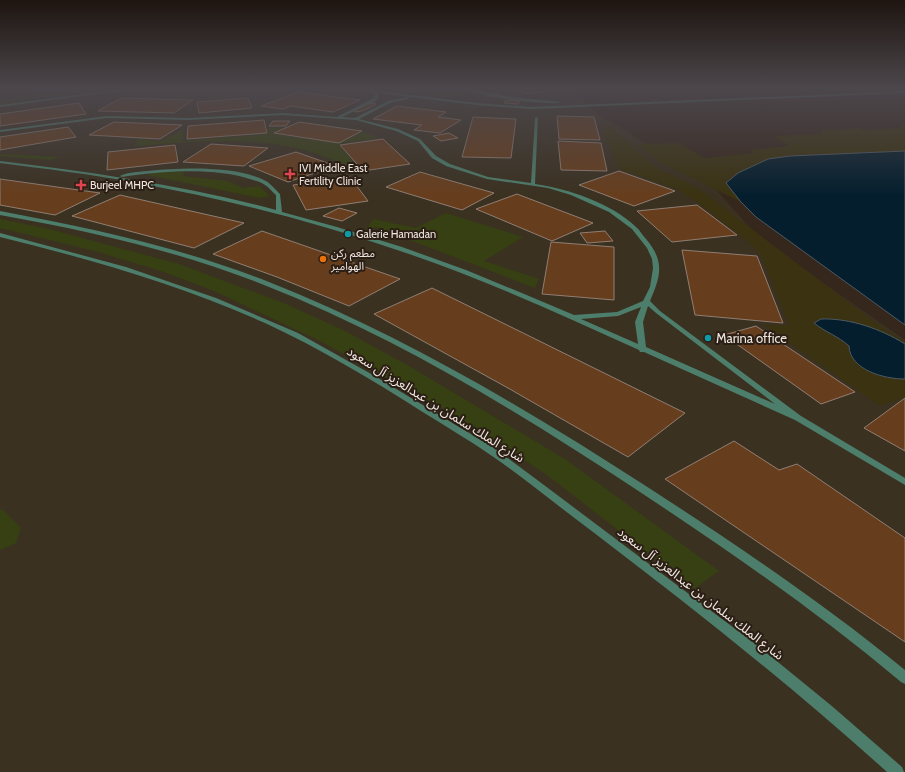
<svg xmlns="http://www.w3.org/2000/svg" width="905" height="772" viewBox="0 0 905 772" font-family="Cabin,'Noto Sans Arabic',sans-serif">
  <rect width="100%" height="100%" fill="#36271d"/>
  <path fill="#3a3121" d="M67,88H567L597,113L712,185L759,238L905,340V772H0V97Z"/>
  <path fill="#374012" d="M97,88H114L0,103V101Z
    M363,88H454L467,94L466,96L452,98Z
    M268,127L283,128L273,134L340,143L363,132L379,138L338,144L359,169L355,171C290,132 206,140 134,146L138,138L160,142L184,129L182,141L269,134Z
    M0,154L60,157L50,160L0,156Z
    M184,171L183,176L228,181L243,188L259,186L270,196L260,198L147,175L156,172Z
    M446,213L523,237L484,261L539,279L535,288L376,227L366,230L373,219L416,228Z
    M0,219L49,229L179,264L286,304L343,330L409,366L565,459L719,571L694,589L547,475L470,424L320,341L214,291L164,272L95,251L0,228Z
    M0,509L3,510L21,528L16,543L0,550Z"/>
  <path fill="#3a3211" d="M900,125H905V151L820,155L768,159L738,173L726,182L741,202L657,161L638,144L679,143L704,158L754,153L750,150L789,146L773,136L823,134L819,131L860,128L863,130L903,128Z
    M601,126H611L655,167L695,186L885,330L905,342V344C881,329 850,318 821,319L822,329L841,338L849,346C849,370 885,379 905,379V397L880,406L764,325L789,326L761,254L740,235L697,202L676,189L619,169Z"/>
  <path fill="#041e2e" stroke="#4b5a63" d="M905,151V325L756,217L741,202L726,183L738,173L768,159L790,156Z
    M821,319C850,318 881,329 905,344V379C884,379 850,370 849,346C838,336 825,332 814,323Z"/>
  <path fill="#673e1d" stroke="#907e73" d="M514,88H547L552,90L526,94Z
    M298,92L360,100L333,112L291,106L283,109L261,106Z
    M121,98L193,100L174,113L98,111Z
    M248,98L252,108L199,113L197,102Z
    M506,100L520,101L518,104L504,103Z
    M79,103L86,114L0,126V114Z
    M375,103V105L362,111L355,112L354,110L368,104Z
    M397,106L446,112L438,117L461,120L440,133L414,130L422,125L373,119Z
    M557,116L594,117L600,140L559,139Z
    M473,117L516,119L511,158L462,157Z
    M264,120L267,133L187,139L188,126Z
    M273,121H290L286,126H269Z
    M114,122L182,125L160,139L89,135Z
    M299,122L362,131L339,143L274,133Z
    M68,127L76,137L0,150V137Z
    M449,133L458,138L441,141L433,136Z
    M383,139L410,164L363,171L340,145Z
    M558,141L601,143L607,171L561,170Z
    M211,144L268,148L244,166L183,162Z
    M175,145L178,162L107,170L108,152Z
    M296,152L336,166L288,182L249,166Z
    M619,171L675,191L634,206L579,185Z
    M420,172L494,193L462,210L386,187Z
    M350,177L368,201L306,210L293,185Z
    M0,179L100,193L55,215L0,205Z
    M517,194L593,223L552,241L476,209Z
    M120,195L244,223L194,248L72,216Z
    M697,205L737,235L672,242L637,211Z
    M339,208L357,213L342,221L323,216Z
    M262,231L400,279L349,306L277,277L213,254Z
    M605,231L613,241L587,243L580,233Z
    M551,242L614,247V300L542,294Z
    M682,250L757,256L783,323L695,315Z
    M432,288L685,413L628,457L508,388L374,314Z
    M756,326L855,392L821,404L724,335Z
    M905,398V451L864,428Z
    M734,441L779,470L797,464L905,538V642L665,479Z"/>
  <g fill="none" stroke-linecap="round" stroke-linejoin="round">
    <path fill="#4d7d6b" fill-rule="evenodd" d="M130,88H140L0,107V105Z
      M343,88L372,90L476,103L532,107L905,91V93L532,109L476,105L376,93L379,95L377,100L342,117L355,118L388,101L408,97V99L390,103L359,119L398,129L420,139L436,156L450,164L488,177L531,183L535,118L538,117L535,184C569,189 611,203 636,227C640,230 642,235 646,239C651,245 656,252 658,260C662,274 655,289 650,301L660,311L801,416L905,478V485L795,420L644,352H640L639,350C559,314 480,277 397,250C312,221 225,199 137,183C91,174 46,169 0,163V161C93,172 186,186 276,210V195C272,192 269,187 265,185C261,182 257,181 253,180C214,167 162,171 122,177L120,176C127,172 138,172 147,171C181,168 235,165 266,181C271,184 276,190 280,194L282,212L337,227L402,247L466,270L529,296L574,315L617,312L643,301L650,287L653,268L652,259L647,248L632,229L609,212L571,195L548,188L487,179L446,166L432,158L418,141L396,131L356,120L283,115L188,120L107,118L0,132V130L107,116L188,118L283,113L337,117L374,98L375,95L371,92ZM648,306L656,313L775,404L646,347L643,322ZM641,307L635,322L638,344L581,319L618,316Z
      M459,88H465L510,97L563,102C549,107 474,95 459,88Z
      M0,211C91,228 183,248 269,282C403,335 528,410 649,488C737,545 824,604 905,670V684L901,682C819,613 732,553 643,494C522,414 399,338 264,285C179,251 89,231 0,215Z
      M0,233L126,267L216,298L298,333L373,375L494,448L544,485L762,649L833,707L902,767L904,772H887C793,687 694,609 593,532C559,507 527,480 492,456C469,440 445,426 421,411C371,379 319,348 265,323C180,285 90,259 0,237Z"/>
  </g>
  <linearGradient id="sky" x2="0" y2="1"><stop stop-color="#1e1510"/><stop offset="0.45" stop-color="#4c474c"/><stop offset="1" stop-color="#4c474c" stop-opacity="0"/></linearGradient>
  <rect width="905" height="196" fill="url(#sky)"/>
  <g fill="#e0444e" stroke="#2b1e14" stroke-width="1.5">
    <path d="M288 168h4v4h4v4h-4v4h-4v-4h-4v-4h4z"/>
    <path d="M79 179h4v4h4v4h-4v4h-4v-4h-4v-4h4z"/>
  </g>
  <g fill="#0f9aa8" stroke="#2b1e14" stroke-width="1.5">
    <circle cx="348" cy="234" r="4"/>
    <circle cx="708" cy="338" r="4"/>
  </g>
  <circle fill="#e8710a" stroke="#2b1e14" stroke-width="1.5" cx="323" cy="259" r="4"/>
  <g text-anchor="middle" stroke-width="4" stroke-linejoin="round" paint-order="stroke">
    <g font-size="11" fill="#f0e6e0" stroke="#2b1e14" text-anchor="start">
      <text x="299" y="172">IVI Middle East<tspan x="299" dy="13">Fertility Clinic</tspan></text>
      <text x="90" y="189">Burjeel MHPC</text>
      <text x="356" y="238">Galerie Hamadan</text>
      <text x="331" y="257">مطعم ركن<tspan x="331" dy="13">الهوامير</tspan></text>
    </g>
    <g font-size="13" fill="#f0e6e0" stroke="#2b1e14" text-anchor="start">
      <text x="716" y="343">Marina office</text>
    </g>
    <g font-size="13" fill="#f0e6e0" stroke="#2b1e14">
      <text transform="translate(436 404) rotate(32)" y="5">شارع الملك سلمان بن عبدالعزيز آل سعود</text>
      <text transform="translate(701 593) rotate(38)" y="5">شارع الملك سلمان بن عبدالعزيز آل سعود</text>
    </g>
  </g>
</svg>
